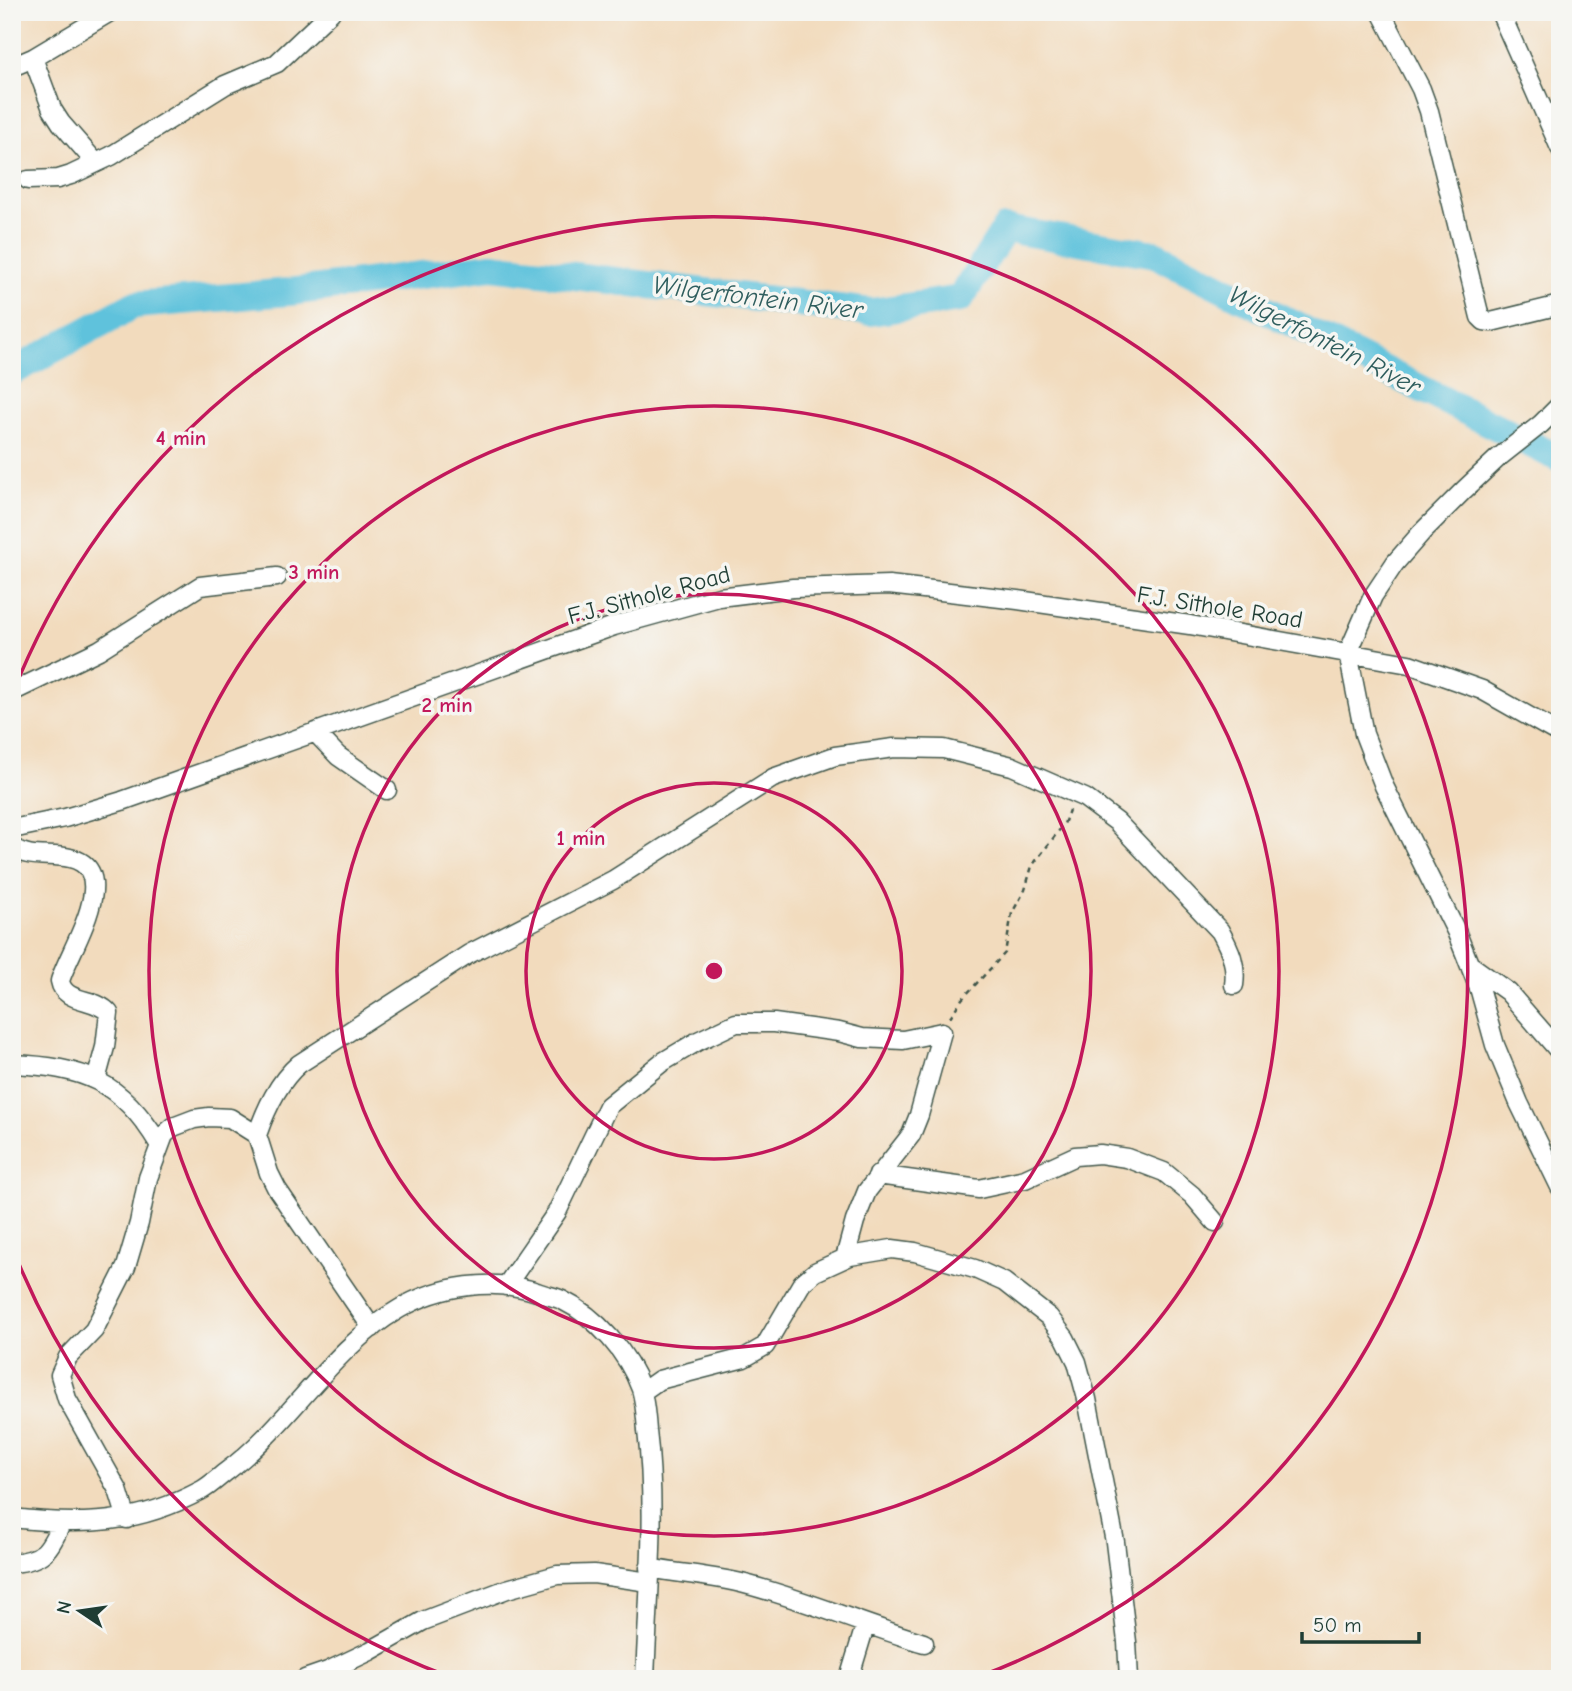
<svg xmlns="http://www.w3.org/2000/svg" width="1572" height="1691" viewBox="0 0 1572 1691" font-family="'Comic Neue',sans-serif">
  <rect width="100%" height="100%" fill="#f6f6f2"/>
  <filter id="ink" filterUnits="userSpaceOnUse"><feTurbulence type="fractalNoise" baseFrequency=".0143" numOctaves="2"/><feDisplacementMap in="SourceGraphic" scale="14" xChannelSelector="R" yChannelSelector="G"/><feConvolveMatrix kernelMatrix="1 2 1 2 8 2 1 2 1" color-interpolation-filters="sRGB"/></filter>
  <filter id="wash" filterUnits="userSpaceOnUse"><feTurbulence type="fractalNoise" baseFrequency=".00686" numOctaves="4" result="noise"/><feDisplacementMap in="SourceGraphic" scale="28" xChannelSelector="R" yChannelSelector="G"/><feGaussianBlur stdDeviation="1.57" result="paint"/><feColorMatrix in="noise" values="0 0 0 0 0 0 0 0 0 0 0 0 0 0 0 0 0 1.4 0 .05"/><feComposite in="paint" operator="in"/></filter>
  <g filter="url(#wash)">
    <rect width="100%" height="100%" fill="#f2dbbd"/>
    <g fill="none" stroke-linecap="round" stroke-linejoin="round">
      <path stroke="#5ec2dc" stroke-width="28" d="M12,372L134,305L289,292L492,266L871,312L960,299L1005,229L1155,254L1560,459"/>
    </g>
  </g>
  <g filter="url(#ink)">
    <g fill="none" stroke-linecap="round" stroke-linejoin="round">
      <defs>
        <path id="minor" d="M1381,12L1421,89L1429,111L1480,317L1484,321L1491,322L1560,305
          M1500,12L1560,148
          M33,58L52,109L61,123L96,163
          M12,67L33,58L110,12
          M28,180L58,179L71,175L111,156L225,85L277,63L331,12
          M1560,405L1541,424L1498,458L1464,490L1422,532L1395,563L1373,596L1348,653L1364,734L1384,786L1456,931L1480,991L1495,1045L1519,1103L1560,1187
          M12,692L99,650L200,586L277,577
          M315,732L338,756L387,790
          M12,829L65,818L122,801L614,626L719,597L793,588L889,585L1018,600L1190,625L1409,664L1482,690L1560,734
          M12,847C30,860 50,853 70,858C124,870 68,952 60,981C64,1004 96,997 109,1013L105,1047L96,1080
          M1469,964L1508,992L1560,1052
          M12,1064C84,1067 121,1081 159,1144
          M257,1135C266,1109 278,1082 299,1064L469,954L613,880L773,778L835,756L894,748L944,749L1012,766L1085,798L1117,822L1220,931C1230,949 1237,964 1234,985
          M878,1175L979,1189L1025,1179L1075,1156L1100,1154L1127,1158L1164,1172L1192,1195L1215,1222
          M845,1258L855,1221L867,1191L911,1135L919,1115L942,1032
          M506,1286L557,1212L608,1106L661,1063L698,1041L736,1023H774L839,1032L862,1038L903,1040L942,1032
          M642,1392L659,1380L744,1358L765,1346L802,1283L815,1272L850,1256L892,1249L915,1252L975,1269L1004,1282L1049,1317L1065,1338L1077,1362L1087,1399L1115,1542L1127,1642L1129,1679
          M12,1518C83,1526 137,1525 202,1490C211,1485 219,1477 227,1471C290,1424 330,1349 399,1309C439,1285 494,1278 537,1292C545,1295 555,1297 562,1300C597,1317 628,1353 641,1389C645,1402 646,1418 647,1431C657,1511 648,1598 645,1679
          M127,1519L118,1490L67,1399L60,1375L68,1357L94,1330L126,1267L139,1223L148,1178L164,1135L173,1127L194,1119L209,1117L230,1118L257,1135L269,1173L277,1189L372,1328
          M12,1563C45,1560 49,1550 62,1522
          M649,1568C681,1574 714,1576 745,1584C806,1600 864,1625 924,1643
          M305,1679L328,1671L370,1651L423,1621L507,1589L557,1575L594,1574L649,1582
          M849,1679L865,1626"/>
      </defs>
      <use href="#minor" stroke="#3f5549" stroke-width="21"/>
      <path stroke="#3f5549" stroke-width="2.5" stroke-dasharray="5 5" stroke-linecap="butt" d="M950,1017L962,999L1005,953L1012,913L1025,890L1032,866L1064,824L1069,810"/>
      <use href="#minor" stroke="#fff" stroke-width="18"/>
    </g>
  </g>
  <g fill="none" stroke="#c2185b" stroke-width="3.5">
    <circle cx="714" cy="971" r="188"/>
    <circle cx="714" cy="971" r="377"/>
    <circle cx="714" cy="971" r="565"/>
    <path d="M450 1677A754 754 0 0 1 12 1247M12 695A754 754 0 1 1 978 1677"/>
  </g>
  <g text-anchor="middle" stroke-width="7" stroke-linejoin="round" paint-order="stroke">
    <g font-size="24" fill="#1f3d34" stroke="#f6f6f2">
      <text transform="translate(649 595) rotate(-15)" y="8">F.J. Sithole Road</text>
      <text transform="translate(1220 607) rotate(9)" y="8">F.J. Sithole Road</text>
    </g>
    <g font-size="26" font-style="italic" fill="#2f5e5e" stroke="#f6f6f2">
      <text transform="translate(758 297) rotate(7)" y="9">Wilgerfontein River</text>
      <text transform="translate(1325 340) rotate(27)" y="9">Wilgerfontein River</text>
    </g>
  </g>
  <circle cx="714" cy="971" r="10" fill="#c2185b" stroke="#f6f6f2" stroke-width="3.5"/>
  <g font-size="21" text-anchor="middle" font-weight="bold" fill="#c2185b" stroke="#f6f6f2" stroke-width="7" stroke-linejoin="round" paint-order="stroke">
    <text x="181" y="445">4 min</text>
    <text x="314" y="579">3 min</text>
    <text x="447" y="712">2 min</text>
    <text x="581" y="845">1 min</text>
  </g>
  <rect width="1572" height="1691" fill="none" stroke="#f6f6f2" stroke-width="42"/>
  <g transform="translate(80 1611) rotate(283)" stroke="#f6f6f2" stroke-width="5" paint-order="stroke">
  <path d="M0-5L12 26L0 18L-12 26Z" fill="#1f3d34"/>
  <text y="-10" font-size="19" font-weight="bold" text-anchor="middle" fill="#1f3d34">N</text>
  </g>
  <path d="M1302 1632v10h117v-10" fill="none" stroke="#1f3d34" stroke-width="3.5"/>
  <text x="1313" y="1632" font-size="21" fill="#1f3d34" stroke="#f6f6f2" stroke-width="5" paint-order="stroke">50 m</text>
</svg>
